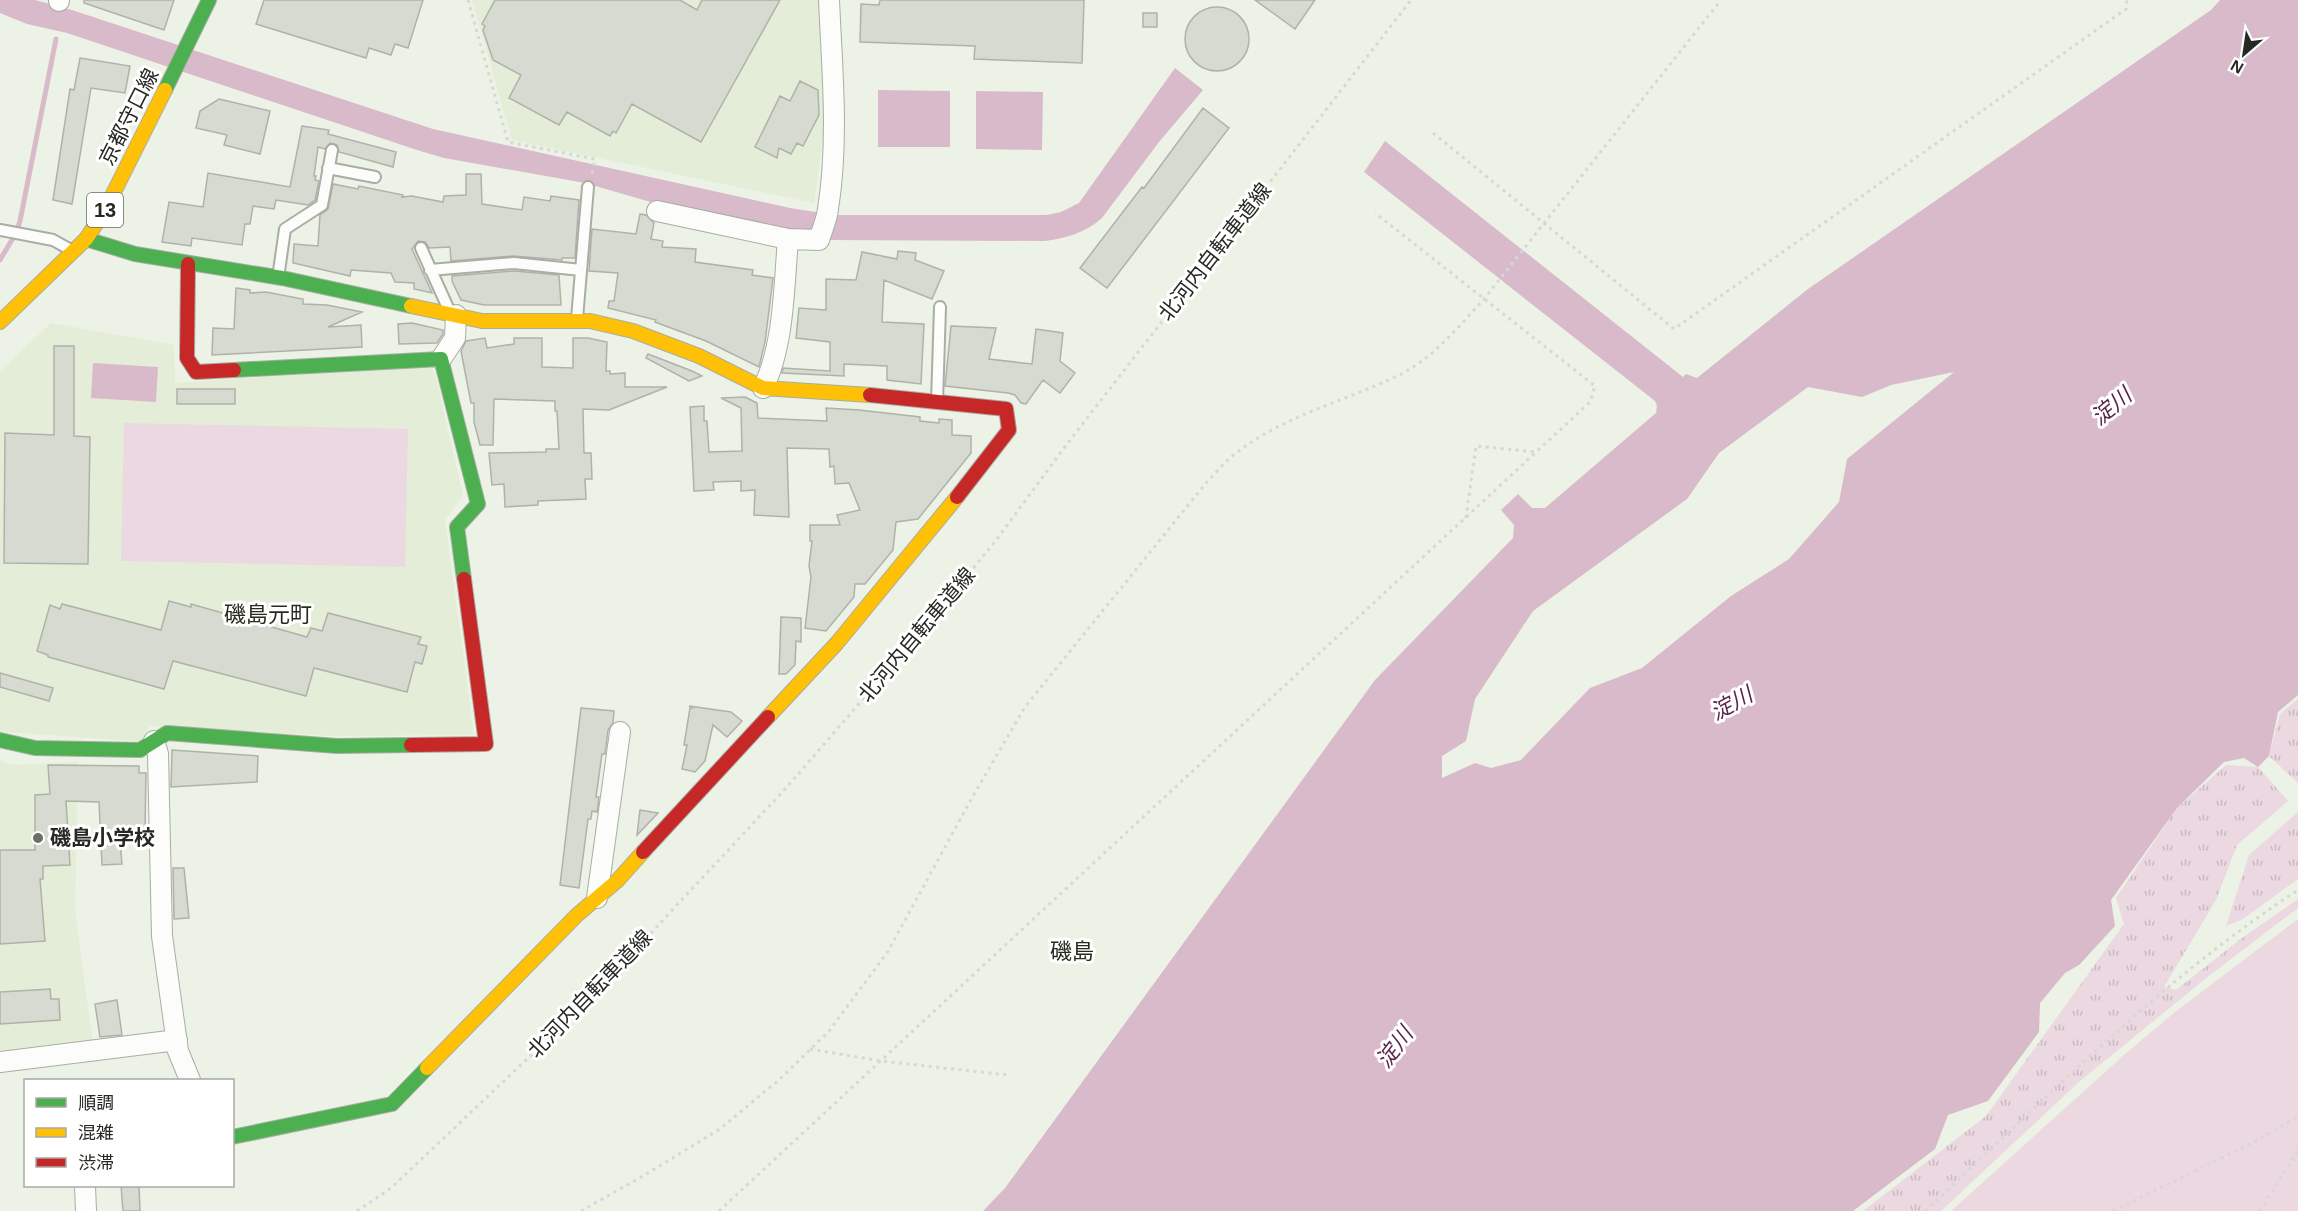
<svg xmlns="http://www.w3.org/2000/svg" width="2298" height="1211" viewBox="0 0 2298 1211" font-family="Arial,'Noto Sans JP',sans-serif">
  <defs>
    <pattern id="grass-tufts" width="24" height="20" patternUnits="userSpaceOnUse" patternTransform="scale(1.5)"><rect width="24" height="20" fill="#ebd8e0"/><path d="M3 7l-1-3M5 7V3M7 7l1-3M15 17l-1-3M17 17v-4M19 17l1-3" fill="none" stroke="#c9b9c0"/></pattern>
  </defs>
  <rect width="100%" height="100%" fill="#ecf2e5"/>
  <path fill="#e4edd7" d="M472,0H820L824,131L814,203L512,140Z
    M51,323L174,345L175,383L428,366L435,373L463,495L445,520L474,735L333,736L150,726L140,741L0,732V371Z
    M0,760L12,765L78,762L75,911L93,1044L0,1059Z"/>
  <path fill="url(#grass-tufts)" d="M2298,699V783L2269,756L2280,714Z
    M2226,765L2258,767L2288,801L2237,845L2216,900L2164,987L2176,990L2238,941L2298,899V908L2210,975L2080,1081L1941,1211H1863L1986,1116L2124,924L2116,898L2177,808Z
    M2298,812V879L2243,919L2226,926L2249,855Z"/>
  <path fill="#ebd8e0" d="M124,423L408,429L405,567L121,561Z
    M2298,919V1211H1951L2124,1055L2175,1012Z"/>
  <path fill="#d8baca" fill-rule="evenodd" d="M0,0H35L72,10L433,129L790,208L835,215H1047L1061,212L1079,203L1175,68L1203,90L1159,142L1102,218C1085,233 1067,238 1045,241L828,240L784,228L782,230L654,203L585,183L444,158L417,150L67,33L27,24L0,13Z
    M2220,0H2298V695L2278,712L2269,756L2258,767L2244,758L2224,762L2177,808L2111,900L2115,926L2079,965L2065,973L2040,1003L2039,1032L1988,1101L1948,1115L1935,1149L1853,1211H983L1005,1188L1375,680L1513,538L1514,525L1501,510L1518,494L1532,508H1545L1656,413L1657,406L1655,401L1364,172L1385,141L1683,377L1686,374L1697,378L1808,289L2211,10ZM1954,372L1847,459L1839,502L1789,559L1731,596L1642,668L1590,688L1521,760L1491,768L1475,763L1442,778V756L1466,741L1475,699L1533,611L1687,499L1719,453L1808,387L1862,397L1891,385Z
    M1218,11C1249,18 1256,50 1225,64L1196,42Z
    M878,90L950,91V147H878Z
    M976,91L1043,92L1042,150L976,149Z
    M93,363L158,367L156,402L91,398Z"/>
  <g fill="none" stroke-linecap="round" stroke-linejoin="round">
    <path stroke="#d8baca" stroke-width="5" d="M0,260L16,233L20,221L56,39"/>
  </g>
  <path fill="#d6dad0" stroke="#aeb3a9" stroke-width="1.5" d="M84,0H174L164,30L84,3Z
    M264,0H423L408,48L395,44L391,55L369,48L366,58L256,24Z
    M495,0H680L697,10L702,0H780L701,142L632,104L616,133L613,131L610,136L567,112L559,125L509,98L521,75L493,60L483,30L485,26L482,24Z
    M880,0H1084L1082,63L974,59L975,46L860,42L861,4L879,5Z
    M1255,0H1315L1295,29Z
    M1185 39a32 32 0 1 1 64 0a32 32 0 1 1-64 0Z
    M1143,13H1157V27H1143Z
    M80,58L130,66L125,93L91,88L72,204L53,200L70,89L74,90Z
    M800,81L818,90L819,115L803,146L797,143L791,154L779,148L777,158L755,147L780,96L790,101Z
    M219,99L270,111L260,154L224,145L227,135L196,128L200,111Z
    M1203,108L1229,128L1107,288L1080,268L1142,187L1144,188Z
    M302,126L329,130L328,134L396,152L393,167L339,152L337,145L330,143L325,149L318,147L314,176H316L315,180L319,181L315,200L308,205L276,200L274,209L253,206L250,224H245L242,245L192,238L191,246L162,242L169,202L203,207L208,173L290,187Z
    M466,174H481L482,204L522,210L524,197L550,201L551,196L579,200L575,258H562V260L513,256L451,261L450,247L429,248L425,242L418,241L412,249L432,293L414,289V283L395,282L391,273L351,270L350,276L293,263L294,244L318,246L320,215L328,209L333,184L358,189L359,186L403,195L402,197L412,196L443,202L444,196L466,195Z
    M640,214L646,215L654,223L651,239L663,241L662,247L696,249L695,262L753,270L752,275L773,278L765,342L759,367L706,341L655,322L656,320L608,308L609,301H614L618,273L589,271L592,229L636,234Z
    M898,251L916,253L915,260L944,271L932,299L884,280L882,322L924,324L921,384L887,380V366L844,364V376L782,373L783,368L830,371V342L796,338L799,308L826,310V279L856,280L862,252L897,259Z
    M514,271L559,275L561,305H484L461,300L452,281V276Z
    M236,288L250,290V293L266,292L303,299V304L327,305L362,312L328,327L361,325L362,347L212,355L213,328L234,329Z
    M412,323L443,330V334L437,343L399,344L398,324Z
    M951,326L996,328L989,359L1032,364L1036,329L1063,333L1060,361L1075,373L1060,393L1043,380L1026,404L1021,403L1015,395L1008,393L945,386Z
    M485,338L487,348L514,344V338H542V367L573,368V338H588L607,342L606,371H610V374L625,373V387H667L609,410L583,409L584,453H591L592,479H585L586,499L538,501V505L505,507L504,484L492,485L489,453L546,452V449H559L557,411H555V401L494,399L493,445H480L474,422V403H471L461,351L466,341Z
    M54,346H74V436L90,437L88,564L4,563L5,433L54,435Z
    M648,354L692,371L702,376L689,381L646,358Z
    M177,389H235V404H177Z
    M745,397L757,403L758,418L827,421L826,408L859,410L920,417V421L939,423V419L952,420V435L971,436V453L918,519L896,522L893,550L865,584H855L854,597L826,631L805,628L811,577L809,566L812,541H810V525H840L837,515L860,510L849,483L835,484L834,466L830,467L829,449L787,448L789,517L754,515L755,490L741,491V481L713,482L714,490L694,491L690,407L704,406V421H707L709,452L742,451L741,408L721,398Z
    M169,601L191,607V604L307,637L311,628L322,631L328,613L421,637L418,644L427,646L422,664L415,662L407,692L314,668L306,696L173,661L164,689L48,657V655L37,651L50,605L60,609L62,604L161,630Z
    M781,617L801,618V642L796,641L795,665L786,674H779Z
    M0,673L53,688L49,701L0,687Z
    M689,706L731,712L742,721L727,737L713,725L705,761L695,772L682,769L687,745H684L690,708H692Z
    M581,708L614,711L613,723L608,730L605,754H602L596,797H599L597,812L592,811L591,819H588L579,888L560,885Z
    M172,750L258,756L257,782L171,787Z
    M48,765L139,766V773H146L145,829H119L122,864L102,865L99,802L66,801L70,865L43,866V879H40L45,941L0,944V850H35V795L50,794Z
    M640,810L658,813L637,835Z
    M173,868H184L189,918L174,919Z
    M50,989L51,999H59L60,1020L0,1024V992Z
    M117,1000L122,1035L100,1037L95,1004Z
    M121,1185H139L140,1211H123Z"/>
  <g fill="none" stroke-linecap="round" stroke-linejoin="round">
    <defs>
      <path id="lane" d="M328,168L375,177
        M0,230L53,240L71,250
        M421,248L449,310
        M430,270L514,263L581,270
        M278,278L285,229L322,205L332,150
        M577,319L588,187
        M937,402L940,307"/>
      <path id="street" d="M59,1V0
        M657,211L788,239L819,240C822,230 827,219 828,209C839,140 832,69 829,0
        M441,359L455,338L456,315
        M763,388C784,346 784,286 788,239
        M154,741L158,754L162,936L178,1051L190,1080
        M597,898L620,732
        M0,1062L177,1040
        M85,1186L86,1211"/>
      <path id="fast" d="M165,90L209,0
        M86,239L135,254L282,278L411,306
        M234,370L441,359L478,504L457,527L464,579
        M0,740L35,748L140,750L167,733L337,746L411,745
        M232,1137L392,1104L427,1068"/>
      <path id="slow" d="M411,306L482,321H590L633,331L699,356L763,388L870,395
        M0,322L86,239L104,212L165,90
        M768,717L837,643L957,497
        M427,1068L577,915L617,881L643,852"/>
      <path id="jam" d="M188,264L187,358L196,372L234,370
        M870,395L1006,409L1009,430L957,497
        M411,745L486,744L464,579
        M643,852L768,717"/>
    </defs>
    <use href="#lane" stroke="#a9ada4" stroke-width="14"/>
    <use href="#street" stroke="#a9ada4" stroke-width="22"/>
    <use href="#fast" stroke="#a9ada4" stroke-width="16"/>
    <use href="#slow" stroke="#a9ada4" stroke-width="16"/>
    <use href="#jam" stroke="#a9ada4" stroke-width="16"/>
    <path stroke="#d7d8d5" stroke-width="3" stroke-dasharray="3 4.5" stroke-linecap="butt" d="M468,0L508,142L595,159L592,173
      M1433,133L1674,329L2126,9L2127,0
      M1466,518L1476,446L1536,452
      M810,1049L881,1061L1008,1075
      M357,1211L391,1188L581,1008L787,787L921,632L997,539L1067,444L1411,0
      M581,1211L643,1176L720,1129L780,1079L829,1031L887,953L973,796L1025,707L1206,483C1215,474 1224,462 1235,454C1284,415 1344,402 1399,375C1434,358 1459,326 1484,299L1721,0
      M719,1211L1590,402L1595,386L1375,213
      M1925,1211C2045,1100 2160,980 2298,890
      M2113,1211L2246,1146L2298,1117
      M2260,1211L2298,1150"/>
    <use href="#lane" stroke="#fcfdfb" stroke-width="10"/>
    <use href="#street" stroke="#fcfdfb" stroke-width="20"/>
    <use href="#fast" stroke="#4caf50" stroke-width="14"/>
    <use href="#slow" stroke="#ffc107" stroke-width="14"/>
    <use href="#jam" stroke="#c62828" stroke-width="14"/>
  </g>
  <circle fill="#6b6f66" stroke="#fff" stroke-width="2" cx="38" cy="838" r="6"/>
  <g text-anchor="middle" stroke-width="6" stroke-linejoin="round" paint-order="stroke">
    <rect fill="#fff" stroke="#676964" stroke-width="1.5" x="87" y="193" width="36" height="34" rx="4.5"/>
    <g font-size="20" font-weight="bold" fill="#262921">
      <text x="105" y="217">13</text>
    </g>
    <g font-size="21" fill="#262921" stroke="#fff">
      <text transform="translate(129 117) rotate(-63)" y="7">京都守口線</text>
      <text transform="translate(1215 252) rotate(-52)" y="7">北河内自転車道線</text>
      <text transform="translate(917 635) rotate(-50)" y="7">北河内自転車道線</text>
      <text transform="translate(590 994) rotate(-46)" y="7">北河内自転車道線</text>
    </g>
    <g font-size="21" font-weight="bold" fill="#262921" stroke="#fff" text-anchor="start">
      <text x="50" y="845">磯島小学校</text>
    </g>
    <g font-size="22" font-style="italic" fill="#5b244b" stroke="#fff">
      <text transform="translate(2111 406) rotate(-40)" y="8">淀川</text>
      <text transform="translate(1731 703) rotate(-29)" y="8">淀川</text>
      <text transform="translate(1394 1047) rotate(-53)" y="8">淀川</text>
    </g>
    <g font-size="22" fill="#272d1c" stroke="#fff">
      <text x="268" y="622">磯島元町</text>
      <text x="1072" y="959">磯島</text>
    </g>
  </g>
  <rect x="24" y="1079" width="210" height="108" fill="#ffffff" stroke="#a8a9a6" stroke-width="1.5"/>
  <rect x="36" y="1098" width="30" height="9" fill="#4caf50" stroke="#a8a9a6" stroke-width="1.5"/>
  <text x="78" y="1109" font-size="18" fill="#262921">順調</text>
  <rect x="36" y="1128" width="30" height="9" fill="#ffc107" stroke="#a8a9a6" stroke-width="1.5"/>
  <text x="78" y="1139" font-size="18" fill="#262921">混雑</text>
  <rect x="36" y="1158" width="30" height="9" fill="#c62828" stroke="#a8a9a6" stroke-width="1.5"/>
  <text x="78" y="1169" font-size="18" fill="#262921">渋滞</text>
  <g transform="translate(2244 54) rotate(209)" stroke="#ffffff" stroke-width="4.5" paint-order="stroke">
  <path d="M0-4.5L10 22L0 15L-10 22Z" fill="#262921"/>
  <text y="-9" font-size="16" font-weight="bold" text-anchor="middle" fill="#262921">N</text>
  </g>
</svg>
